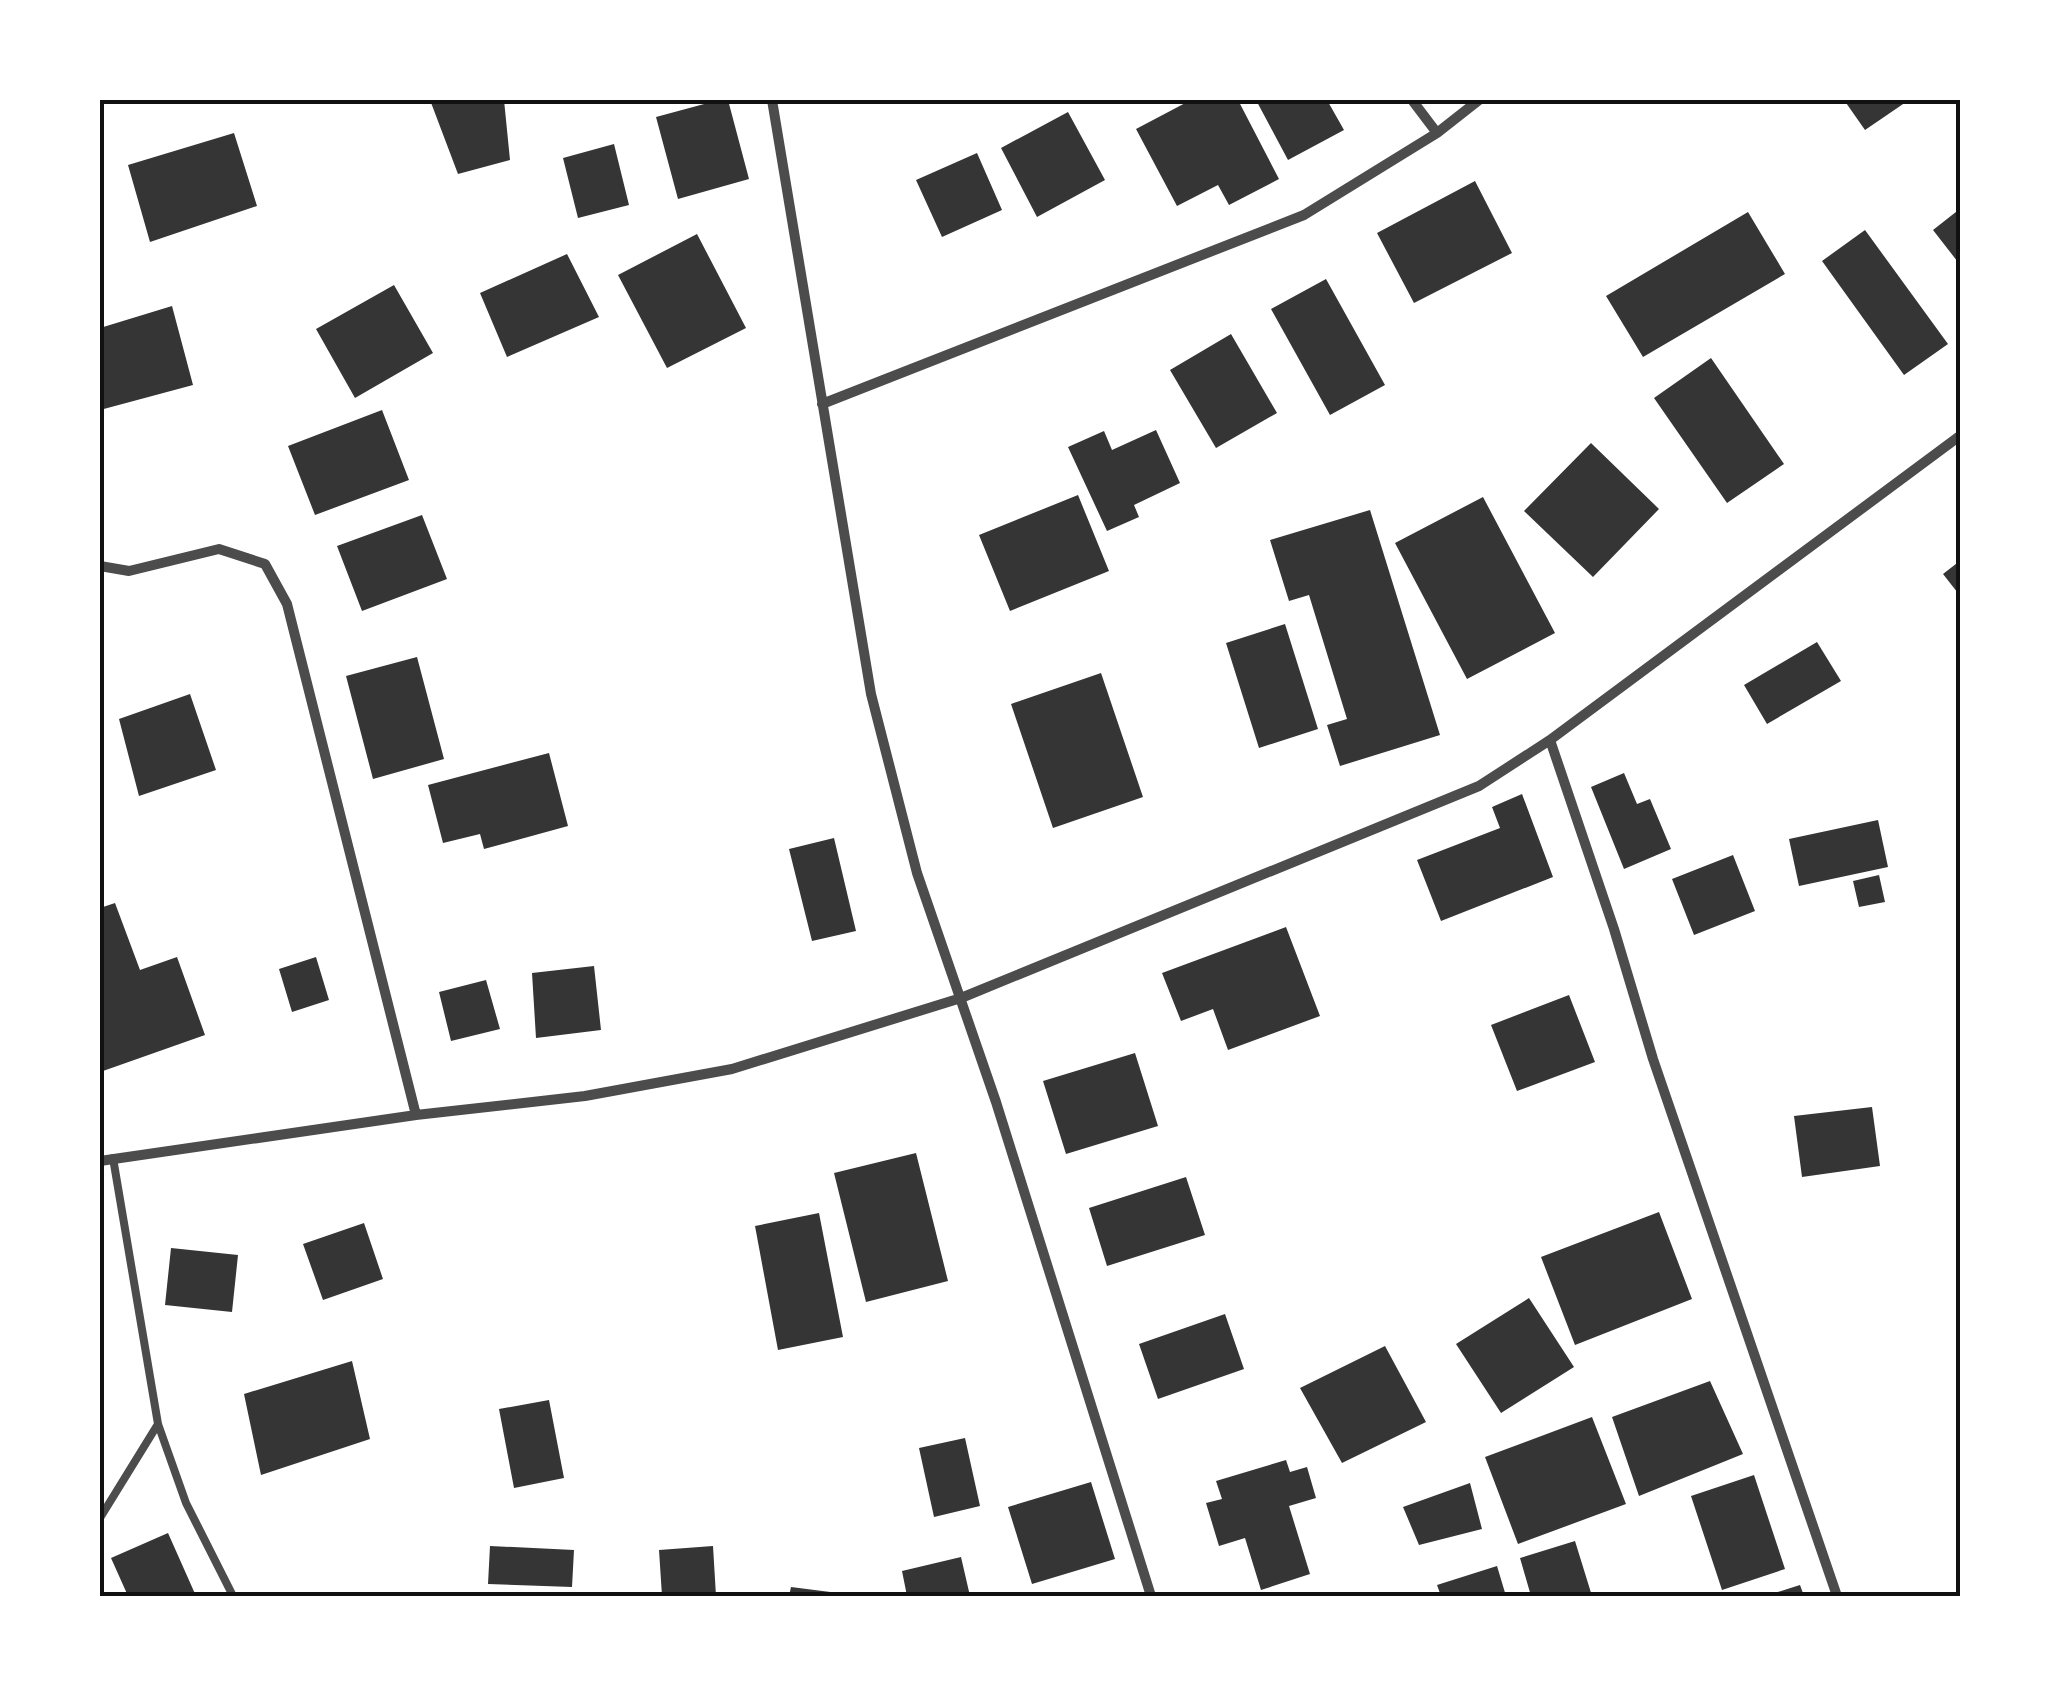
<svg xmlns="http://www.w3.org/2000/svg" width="2061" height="1696" viewBox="0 0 2061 1696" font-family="'Roboto Condensed',sans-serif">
  <rect width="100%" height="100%" fill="#fff"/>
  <path fill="#353535" d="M430,100H504L510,160L458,174Z
    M719,100H728L749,179L678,199L656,117Z
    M1191,100H1238L1279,179L1229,205L1218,185L1177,206L1136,129Z
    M1256,100H1327L1344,130L1288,160Z
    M1844,100H1909L1865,130Z
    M1068,112L1105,180L1037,217L1001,148Z
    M234,133L257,206L150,242L128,165Z
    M614,144L629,205L578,218L563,158Z
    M977,153L1002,210L942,237L916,180Z
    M1475,181L1512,253L1414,303L1377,233Z
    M1961,208V266L1933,230Z
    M1748,212L1785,274L1643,357L1606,296Z
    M1865,230L1948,344L1904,375L1822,261Z
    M697,234L746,328L667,368L618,275Z
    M567,254L599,317L507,357L480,293Z
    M1326,279L1385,385L1330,415L1271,309Z
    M394,285L433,353L355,398L316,329Z
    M172,306L193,385L100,410V328Z
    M1231,334L1277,413L1216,448L1170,370Z
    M1711,358L1784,464L1727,503L1654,398Z
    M382,410L409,480L315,515L288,446Z
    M1156,430L1180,483L1134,505L1139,517L1107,531L1068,447L1104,431L1112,450Z
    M1591,443L1659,509L1593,577L1524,511Z
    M1078,495L1109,571L1010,611L979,535Z
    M1483,497L1555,633L1467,679L1395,543Z
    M1370,510L1440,735L1340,766L1327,725L1347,719L1309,595L1289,601L1270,540Z
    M422,515L447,579L362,611L337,546Z
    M1961,560V597L1943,574Z
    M1285,624L1318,729L1259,748L1226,643Z
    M1817,642L1841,681L1767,724L1744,685Z
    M417,657L444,759L373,779L346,676Z
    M1101,673L1143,797L1053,828L1011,704Z
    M190,694L216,770L139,796L119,719Z
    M549,753L568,826L484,849L480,834L443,843L428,785Z
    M1624,773L1637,804L1650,799L1671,849L1624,869L1591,787Z
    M1522,794L1553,877L1441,921L1417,860L1500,828L1492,807Z
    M1878,820L1888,867L1799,886L1789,839Z
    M834,838L856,931L812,941L789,849Z
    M1733,855L1755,911L1694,935L1672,879Z
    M1879,875L1885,902L1859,907L1853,881Z
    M115,903L140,970L177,957L205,1035L103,1071L100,1063V908Z
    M1286,927L1320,1016L1228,1050L1213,1009L1181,1021L1162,973Z
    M316,957L329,1000L292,1012L279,969Z
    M594,966L601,1030L536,1038L532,973Z
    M486,980L500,1029L451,1041L439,992Z
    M1569,995L1595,1062L1517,1091L1491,1025Z
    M1135,1053L1158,1126L1066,1154L1043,1081Z
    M1872,1107L1880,1166L1802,1177L1794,1116Z
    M916,1153L948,1281L866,1302L834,1173Z
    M1186,1177L1205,1235L1107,1266L1089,1208Z
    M1659,1212L1692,1299L1575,1345L1541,1257Z
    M819,1213L843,1337L778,1350L755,1226Z
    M364,1223L383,1279L323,1300L303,1244Z
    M171,1248L238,1255L232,1312L165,1305Z
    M1529,1298L1574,1367L1501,1413L1456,1344Z
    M1225,1314L1244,1369L1158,1399L1139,1344Z
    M1385,1346L1426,1422L1342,1463L1300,1388Z
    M352,1361L370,1439L261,1475L244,1394Z
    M1710,1381L1743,1454L1639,1496L1612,1417Z
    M549,1400L564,1478L514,1488L499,1409Z
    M1592,1417L1626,1504L1518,1544L1485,1457Z
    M965,1438L980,1506L934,1517L919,1448Z
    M1286,1460L1290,1472L1307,1467L1316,1498L1289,1506L1310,1574L1261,1590L1245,1538L1219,1546L1206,1503L1222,1499L1216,1481Z
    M1754,1475L1785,1569L1722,1590L1691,1496Z
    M1091,1482L1115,1559L1032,1584L1008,1507Z
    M1470,1483L1482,1529L1419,1545L1403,1507Z
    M168,1533L196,1596H128L111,1558Z
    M1575,1541L1592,1596H1531L1520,1558Z
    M490,1546L574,1550L572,1587L488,1584Z
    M713,1546L716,1596H662L659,1550Z
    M961,1557L970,1596H907L902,1571Z
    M1497,1566L1506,1596H1441L1437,1585Z
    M1800,1585L1804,1596H1768V1595Z
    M791,1587L846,1594V1596H789Z"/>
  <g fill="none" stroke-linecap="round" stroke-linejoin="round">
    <path stroke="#4c4c4c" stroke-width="8" d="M113,1158L158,1424L186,1503L233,1596
      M100,1518L158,1424"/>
    <path stroke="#4c4c4c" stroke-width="10" d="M772,100L871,694L917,873L996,1102L1151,1596
      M1412,100L1437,133
      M822,404L1304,215L1437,133L1479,100
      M100,566L129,571L219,549L265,564L287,604L416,1115
      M1550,740L1614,929L1653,1059L1837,1596
      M100,1161L416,1115L585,1096L732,1069L961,998L1479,786L1550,740L1961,435"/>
  </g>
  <rect width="2061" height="1696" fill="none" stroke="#ffffff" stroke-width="205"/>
  <rect x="102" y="102" width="1856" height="1492" fill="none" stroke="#111" stroke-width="4"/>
</svg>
